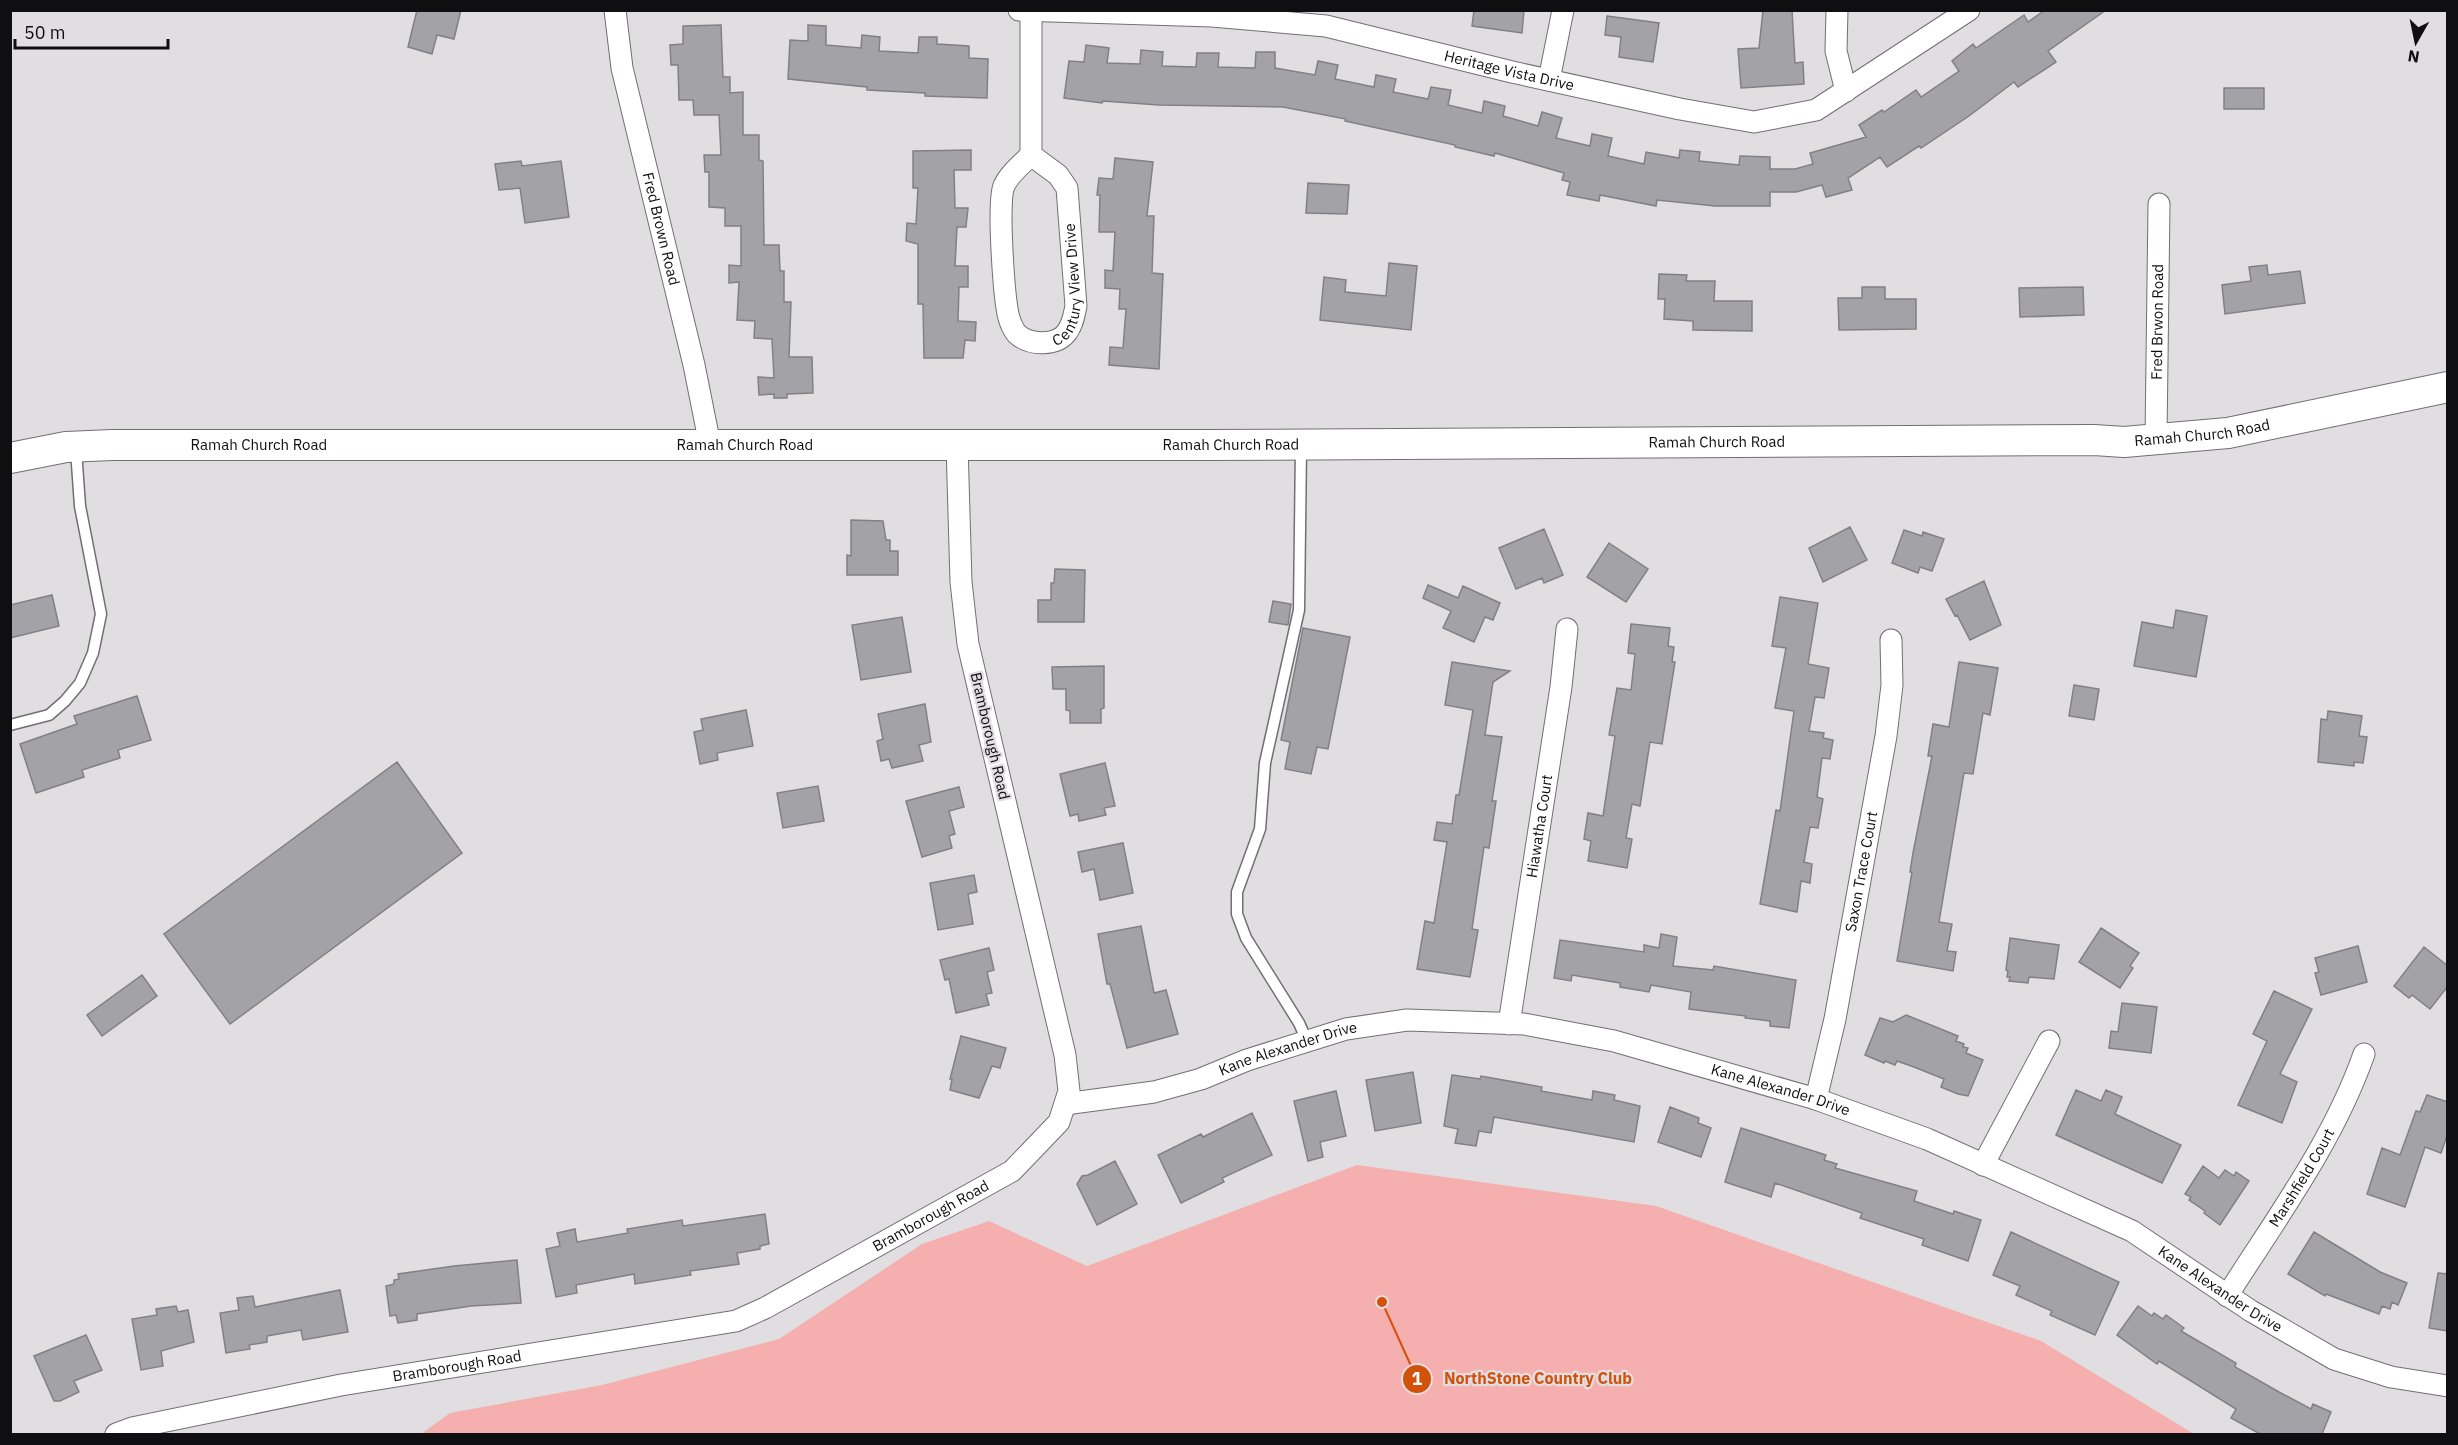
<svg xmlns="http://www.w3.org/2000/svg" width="2458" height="1445" viewBox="0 0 2458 1445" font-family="'IBM Plex Sans',sans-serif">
  <rect width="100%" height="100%" fill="#e1dee2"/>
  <path fill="#f5afae" d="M1357,1165L1656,1206L2041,1341L2194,1434H421L450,1413L602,1385L779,1339L922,1244L989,1221L1087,1266Z"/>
  <path fill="#a3a2a7" stroke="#818085" stroke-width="1.5" d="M417,10H461L454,39L437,35L432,54L408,47Z
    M1474,10H1524L1522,33L1472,26Z
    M1763,10H1792L1795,63L1803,62L1804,84L1741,88L1738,49L1759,48Z
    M2045,10H2106L2048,51L2056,62L2018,87L2014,82L1969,116L1921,148L1919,146L1887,167L1880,157L1848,178L1852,190L1826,197L1822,185L1796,192H1770V206H1715L1657,200L1656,206L1600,195L1599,201L1567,195L1570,182L1562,180L1564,173L1495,153L1494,156L1455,147V145L1345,121L1346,119L1283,107L1159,105L1103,101L1102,103L1064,98L1069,61L1084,62L1086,45L1109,48L1107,63L1140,64L1141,50L1163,52L1162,66L1196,67L1197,53H1219L1218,67L1255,68L1256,52H1275V68L1315,75L1318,61L1338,65L1335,79L1374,87L1376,75L1396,79L1393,92L1428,99L1431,87L1451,90L1448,105L1482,113L1484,101L1505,106L1503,116L1538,126L1542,112L1562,118L1556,138L1590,146L1592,134L1612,138L1608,156L1644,164L1646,152L1679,158L1680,150L1700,152L1699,161L1739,165L1740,156L1770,157V169H1795L1813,164L1810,153L1866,137L1859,125L1882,110L1884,112L1916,90L1921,97L1959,71L1952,61L1973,44L1976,48L2024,15L2028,22Z
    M1607,16L1659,23L1653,62L1619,57L1621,37L1605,35Z
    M721,25L723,77H730V93L743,92V135H759V160L763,161L764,245H779L780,271H784V302H791L789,357H812L813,393L787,394V398H774V394L759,395L758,377L774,378L772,339L754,338L755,321L737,320L739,282L729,283V265L741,266V226H725V208L709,207V172H705L704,155H721L719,115H694L693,100H679L678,65H671L670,45L683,44V26Z
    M808,25L826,26V45L861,48L862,35L880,37L879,51L918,53L919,37H937V44L969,46V58L988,59L987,98L925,96V93L867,90V87L788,79L790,40L808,41Z
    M2224,88H2264V109H2224Z
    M971,150V170H954L955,208H968L966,227H957L955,266H968V287H959L958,321L976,322L975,341L965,340L963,358H924L923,304H918V244L906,241L907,223L916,224L918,188H913V151Z
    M1115,158L1153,162L1147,216H1154L1152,273L1163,274L1159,369L1109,365L1110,347L1123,348L1126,309H1119L1120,289L1105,288V270L1113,271L1115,232H1099L1100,195H1097L1099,178L1113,179Z
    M521,161L522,166L561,161L569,217L525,223L520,188L499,190L495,164Z
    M1308,183L1349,185L1347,214L1306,213Z
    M1389,263L1417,266L1411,330L1320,320L1324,277L1346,280L1345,292L1386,296Z
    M2267,265L2268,275L2300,271L2305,303L2225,314L2222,285L2251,281L2249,267Z
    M1659,274L1687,275L1686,281H1715L1714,301H1752V331L1693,330V321L1664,319L1665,299H1658Z
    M1862,287H1885V299H1916V329L1839,330L1838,298H1862Z
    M2083,287L2084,315L2020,317L2019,288Z
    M851,520L883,521L886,540H890V551H898V575H847V555L851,556Z
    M1850,527L1867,560L1823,582L1809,548Z
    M1544,529L1563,575L1544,583L1542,578L1516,589L1499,548Z
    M1904,530L1922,536L1923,532L1944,539L1932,571L1920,567L1918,573L1892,563Z
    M1609,543L1648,569L1626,602L1587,577Z
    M1055,569L1085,570L1084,622H1038V600H1051V583H1054Z
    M1984,581L2001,625L1970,640L1957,615L1955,616L1946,599Z
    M1428,585L1458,598L1463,586L1500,603L1493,620L1485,617L1474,642L1443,628L1451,611L1423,598Z
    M52,595L59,626L10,638V605Z
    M1780,597L1818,603L1808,664L1829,668L1824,698L1815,697L1809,731L1824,733L1823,738L1833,740L1830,759L1822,758L1817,797L1823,799L1818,828L1810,827L1804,862L1812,864L1810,883L1801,881L1797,912L1760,904L1776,810L1780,811L1794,711L1775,708L1786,648L1772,646Z
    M1273,601L1291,604L1288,625L1269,622Z
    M2176,610L2207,616L2196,677L2134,666L2142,622L2173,628Z
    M902,617L911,672L861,680L852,625Z
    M1631,624L1670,628L1668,646L1674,647L1672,662H1675L1662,744L1650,742L1640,806L1632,804L1626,838L1632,839L1627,868L1588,861L1591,841L1584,839L1588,813L1603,816L1615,736L1609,735L1617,688L1631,690L1635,654L1628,653Z
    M1303,628L1350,637L1328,749L1317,747L1311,774L1285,769L1290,742L1281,740Z
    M1452,662L1510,671L1493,682L1485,735L1502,737L1492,801H1496L1489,848L1484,847L1472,929L1478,930L1470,977L1417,969L1425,921L1434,923L1447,842L1434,840L1437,822L1452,824L1456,795H1459L1473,710L1445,705Z
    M1959,662L1998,668L1990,715L1983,713L1973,774L1964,773L1939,922L1952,924L1947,951L1956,952L1953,971L1897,961L1912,872H1910L1913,853L1932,756H1928L1933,724L1949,727Z
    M1104,666V708L1101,709V723H1070V711L1066,710V689H1053L1052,667Z
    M2074,685L2099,689L2094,720L2069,716Z
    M137,696L151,740L118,750L120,758L82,770L84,777L36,793L20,744L77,724L74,716Z
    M925,704L931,742L919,745L923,761L892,768L889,759L881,761L877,741L883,739L878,714Z
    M746,710L753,746L717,753L718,760L700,764L694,732L703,730L701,719Z
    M2328,711L2362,716L2359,736L2367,737L2363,763L2354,762V766L2318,762L2321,719L2327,720Z
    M397,762L462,853L230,1024L164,934Z
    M1105,763L1115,806L1104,808L1106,815L1079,821L1078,814L1070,816L1060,774Z
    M818,786L824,821L783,828L777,793Z
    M959,787L964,807L949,811L955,834L949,836L952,848L922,857L906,801Z
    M1123,843L1133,893L1100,900L1094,869L1082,872L1078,852Z
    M974,875L977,892L968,894L973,924L938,930L930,883Z
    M1141,926L1154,993L1166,990L1178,1034L1127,1048L1110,984H1107L1098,934Z
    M2101,928L2139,953L2130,966L2133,968L2120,988L2079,962Z
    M1661,934L1677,937L1673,966L1713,970L1714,966L1796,980L1789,1028L1770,1026V1021L1745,1018L1746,1016L1689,1009L1691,992L1651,985L1649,992L1620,987V983L1572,975L1571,981L1554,978L1560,940L1644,952V945L1659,948Z
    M2010,938L2059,945L2054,979L2029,977L2028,983L2009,981L2010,977H2007L2008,971L2006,970Z
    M2358,946L2367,982L2321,995L2315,973L2319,972L2315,958Z
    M2424,947L2448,966V986L2430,1009L2412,995L2409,998L2394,986Z
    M989,948L994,970L987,972L992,993L986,994L989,1005L956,1013L949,979L945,980L940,960Z
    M142,975L157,996L102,1036L87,1015Z
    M2274,991L2312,1009L2280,1074L2297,1082L2282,1123L2238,1105L2267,1041L2253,1034Z
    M2122,1003L2157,1007L2151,1053L2109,1048L2111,1031L2118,1032Z
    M1906,1015L1958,1036L1956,1041L1964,1044L1963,1047L1968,1048L1966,1053L1983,1060L1968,1096L1958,1094L1941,1087L1944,1079L1914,1067L1897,1061L1895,1065L1885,1061L1884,1063L1865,1055L1880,1018L1893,1022Z
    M961,1036L1006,1048L1000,1068L992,1066L979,1098L950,1090L952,1079H950Z
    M1413,1072L1421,1123L1375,1131L1366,1080Z
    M1452,1075L1480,1079L1481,1076L1542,1087L1541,1091L1592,1100L1593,1091L1615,1095L1614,1100L1640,1106L1634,1142L1494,1117L1491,1133L1479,1131L1476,1146L1455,1143L1458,1129L1444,1126Z
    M2076,1090L2101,1101L2106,1090L2122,1097L2115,1114L2181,1145L2162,1183L2056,1135Z
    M1336,1091L1346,1136L1320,1142L1323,1157L1308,1161L1294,1101Z
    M2427,1095L2448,1102V1133L2441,1153L2425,1147L2405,1207L2367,1194L2382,1148L2400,1155L2416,1111L2420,1112Z
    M1670,1107L1699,1118L1698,1123L1711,1128L1701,1157L1658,1142Z
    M1252,1113L1272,1155L1222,1178L1224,1182L1181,1203L1158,1155L1201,1134L1203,1137Z
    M1741,1128L1826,1155L1824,1160L1837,1164L1835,1168L1917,1191L1914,1201L1953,1214L1954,1211L1981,1220L1968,1261L1922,1245L1924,1239L1860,1218L1862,1213L1775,1183L1771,1197L1725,1182Z
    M1115,1161L1137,1204L1097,1225L1077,1184L1082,1176L1088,1175Z
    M2203,1166L2219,1178L2225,1170L2234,1176L2236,1172L2249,1181L2220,1225L2204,1213L2205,1211L2189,1200L2191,1197L2185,1194Z
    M765,1214L769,1244L760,1246V1249L737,1253L739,1264L690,1271L691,1275L635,1284L634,1274L576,1285L577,1293L556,1297L546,1249L560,1246L557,1233L575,1229L577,1242L628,1233L627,1229L682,1220L683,1226Z
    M2011,1232L2119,1282L2095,1335L2050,1315L2052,1311L2016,1295L2020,1286L1993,1275Z
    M2314,1232L2380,1272L2407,1283L2398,1305L2392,1302L2390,1309L2382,1306L2379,1314L2326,1294L2325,1296L2288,1274Z
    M517,1260L521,1303L471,1306L417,1314V1320L398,1323L396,1315L390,1316L386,1286L394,1284V1280L399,1279L398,1274L454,1266Z
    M2438,1273L2448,1274V1331L2429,1328Z
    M340,1290L348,1332L303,1340L301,1330L267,1336V1342L249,1345L250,1349L226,1353L220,1313L239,1310L237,1298L253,1296L255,1307Z
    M176,1306L178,1312L188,1310L194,1342L161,1351L163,1366L141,1370L132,1319L157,1315L156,1309Z
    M2138,1306L2152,1316L2154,1313L2163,1319L2166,1315L2184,1328L2181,1331L2236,1363L2235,1367L2279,1392L2311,1409L2313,1404L2331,1412L2322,1434H2260L2231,1418L2236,1409L2159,1361L2157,1364L2117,1335Z
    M86,1335L102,1370L74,1381L79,1392L60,1401H54L34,1356Z"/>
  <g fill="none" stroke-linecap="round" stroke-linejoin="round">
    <defs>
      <path id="service" d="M1301,447L1299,610L1265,763L1260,829L1237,892V914L1246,938L1299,1023L1307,1041
        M10,725L49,715L65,701L80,683L93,653L101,614L80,506L76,450"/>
      <g id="minor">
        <path id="s1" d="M615,10L622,68L694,365L710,445"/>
        <path id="s2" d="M1019,10L1212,16L1326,26L1512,72L1680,109L1754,122L1816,110L1969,10"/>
        <path d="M1837,10L1836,51L1846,91"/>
        <path id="s3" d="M1031,11V155C1022,164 1009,174 1004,186C997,200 1004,300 1009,318C1010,322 1014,331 1017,334C1030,346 1057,346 1067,332C1073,324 1074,315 1076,306L1067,188L1058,175L1031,155"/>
        <path d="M1549,80L1563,10"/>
        <path id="s4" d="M2156,439L2159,204"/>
        <path id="s5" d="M1509,1024L1561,687L1567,629"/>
        <path id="s6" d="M1816,1099L1835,1019L1886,736L1892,685L1891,640"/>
        <path id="s7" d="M1065,1104L1154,1092L1201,1079L1247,1060L1346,1029L1407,1020L1524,1024L1614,1041L1816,1099L1927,1139L2132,1231L2251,1311L2334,1359L2391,1377L2448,1386"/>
        <path d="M1983,1165L2049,1041"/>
        <path id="s8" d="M2227,1296C2277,1217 2333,1142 2364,1054"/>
        <path id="s9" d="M116,1434L132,1428L341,1385L736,1321L765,1308L1012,1171L1059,1122L1069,1091L1065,1055L968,644L961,582L957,445"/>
      </g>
      <g id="secondary">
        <path id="s10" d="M10,458L66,447L112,445H1208L2094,440L2124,442L2228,433L2448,387"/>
      </g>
    </defs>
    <use href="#service" stroke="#726f72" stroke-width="13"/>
    <use href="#minor" stroke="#726f72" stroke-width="23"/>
    <use href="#secondary" stroke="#726f72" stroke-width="32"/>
    <use href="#service" stroke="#fff" stroke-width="10"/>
    <use href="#minor" stroke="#fff" stroke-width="21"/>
    <use href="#secondary" stroke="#fff" stroke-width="30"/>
  </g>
  <g text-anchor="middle" stroke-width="4.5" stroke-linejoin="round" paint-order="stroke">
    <g font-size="15" fill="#0f0e10" stroke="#e1dee2">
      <text dy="5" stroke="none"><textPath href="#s2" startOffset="496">Heritage Vista Drive</textPath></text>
      <text dy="5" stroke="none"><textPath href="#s1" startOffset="224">Fred Brown Road</textPath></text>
      <text dy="5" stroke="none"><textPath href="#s3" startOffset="438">Century View Drive</textPath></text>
      <text dy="5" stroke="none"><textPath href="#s4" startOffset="117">Fred Brwon Road</textPath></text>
      <text dy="5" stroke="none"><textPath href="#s10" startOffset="2194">Ramah Church Road</textPath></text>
      <text dy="5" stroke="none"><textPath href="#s10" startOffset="1708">Ramah Church Road</textPath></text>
      <text dy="5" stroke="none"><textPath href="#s10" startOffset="1222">Ramah Church Road</textPath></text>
      <text dy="5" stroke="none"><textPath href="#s10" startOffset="250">Ramah Church Road</textPath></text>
      <text dy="5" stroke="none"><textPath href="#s10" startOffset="736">Ramah Church Road</textPath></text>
      <text transform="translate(990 736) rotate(77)" y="5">Bramborough Road</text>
      <text dy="5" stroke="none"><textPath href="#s5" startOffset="200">Hiawatha Court</textPath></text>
      <text dy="5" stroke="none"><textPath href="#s6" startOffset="232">Saxon Trace Court</textPath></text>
      <text dy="5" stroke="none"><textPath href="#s7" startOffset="231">Kane Alexander Drive</textPath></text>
      <text dy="5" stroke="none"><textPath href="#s7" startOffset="736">Kane Alexander Drive</textPath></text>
      <text dy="5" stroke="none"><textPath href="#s8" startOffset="140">Marshfield Court</textPath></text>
      <text dy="5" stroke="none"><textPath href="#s9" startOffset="852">Bramborough Road</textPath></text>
      <text dy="5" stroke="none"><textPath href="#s7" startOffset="1221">Kane Alexander Drive</textPath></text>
      <text dy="5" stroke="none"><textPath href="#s9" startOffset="348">Bramborough Road</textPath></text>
    </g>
  </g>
  <path fill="none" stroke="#d2520c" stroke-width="2" d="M1382 1302L1417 1379"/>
  <g fill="#d2520c" stroke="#e1dee2" stroke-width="2">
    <circle cx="1382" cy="1302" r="6"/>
    <circle cx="1417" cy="1379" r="15"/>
  </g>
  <g font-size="18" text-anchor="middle" font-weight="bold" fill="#fff">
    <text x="1417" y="1385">1</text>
  </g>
  <g font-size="16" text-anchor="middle" font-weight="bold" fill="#d2520c" stroke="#e1dee2" stroke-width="4.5" stroke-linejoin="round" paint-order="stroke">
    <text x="1538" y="1384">NorthStone Country Club</text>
  </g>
  <rect width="2458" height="1445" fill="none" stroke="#0f0e10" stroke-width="24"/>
  <g transform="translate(2416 42) rotate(189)" stroke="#e1dee2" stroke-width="4.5" paint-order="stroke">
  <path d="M0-4.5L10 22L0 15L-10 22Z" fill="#0f0e10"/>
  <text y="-9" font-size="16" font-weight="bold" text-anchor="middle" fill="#0f0e10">N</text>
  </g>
  <path d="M15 39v9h153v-9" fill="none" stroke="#0f0e10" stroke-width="3"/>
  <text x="24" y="39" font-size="18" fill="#0f0e10" stroke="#e1dee2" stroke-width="4.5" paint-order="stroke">50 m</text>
</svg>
